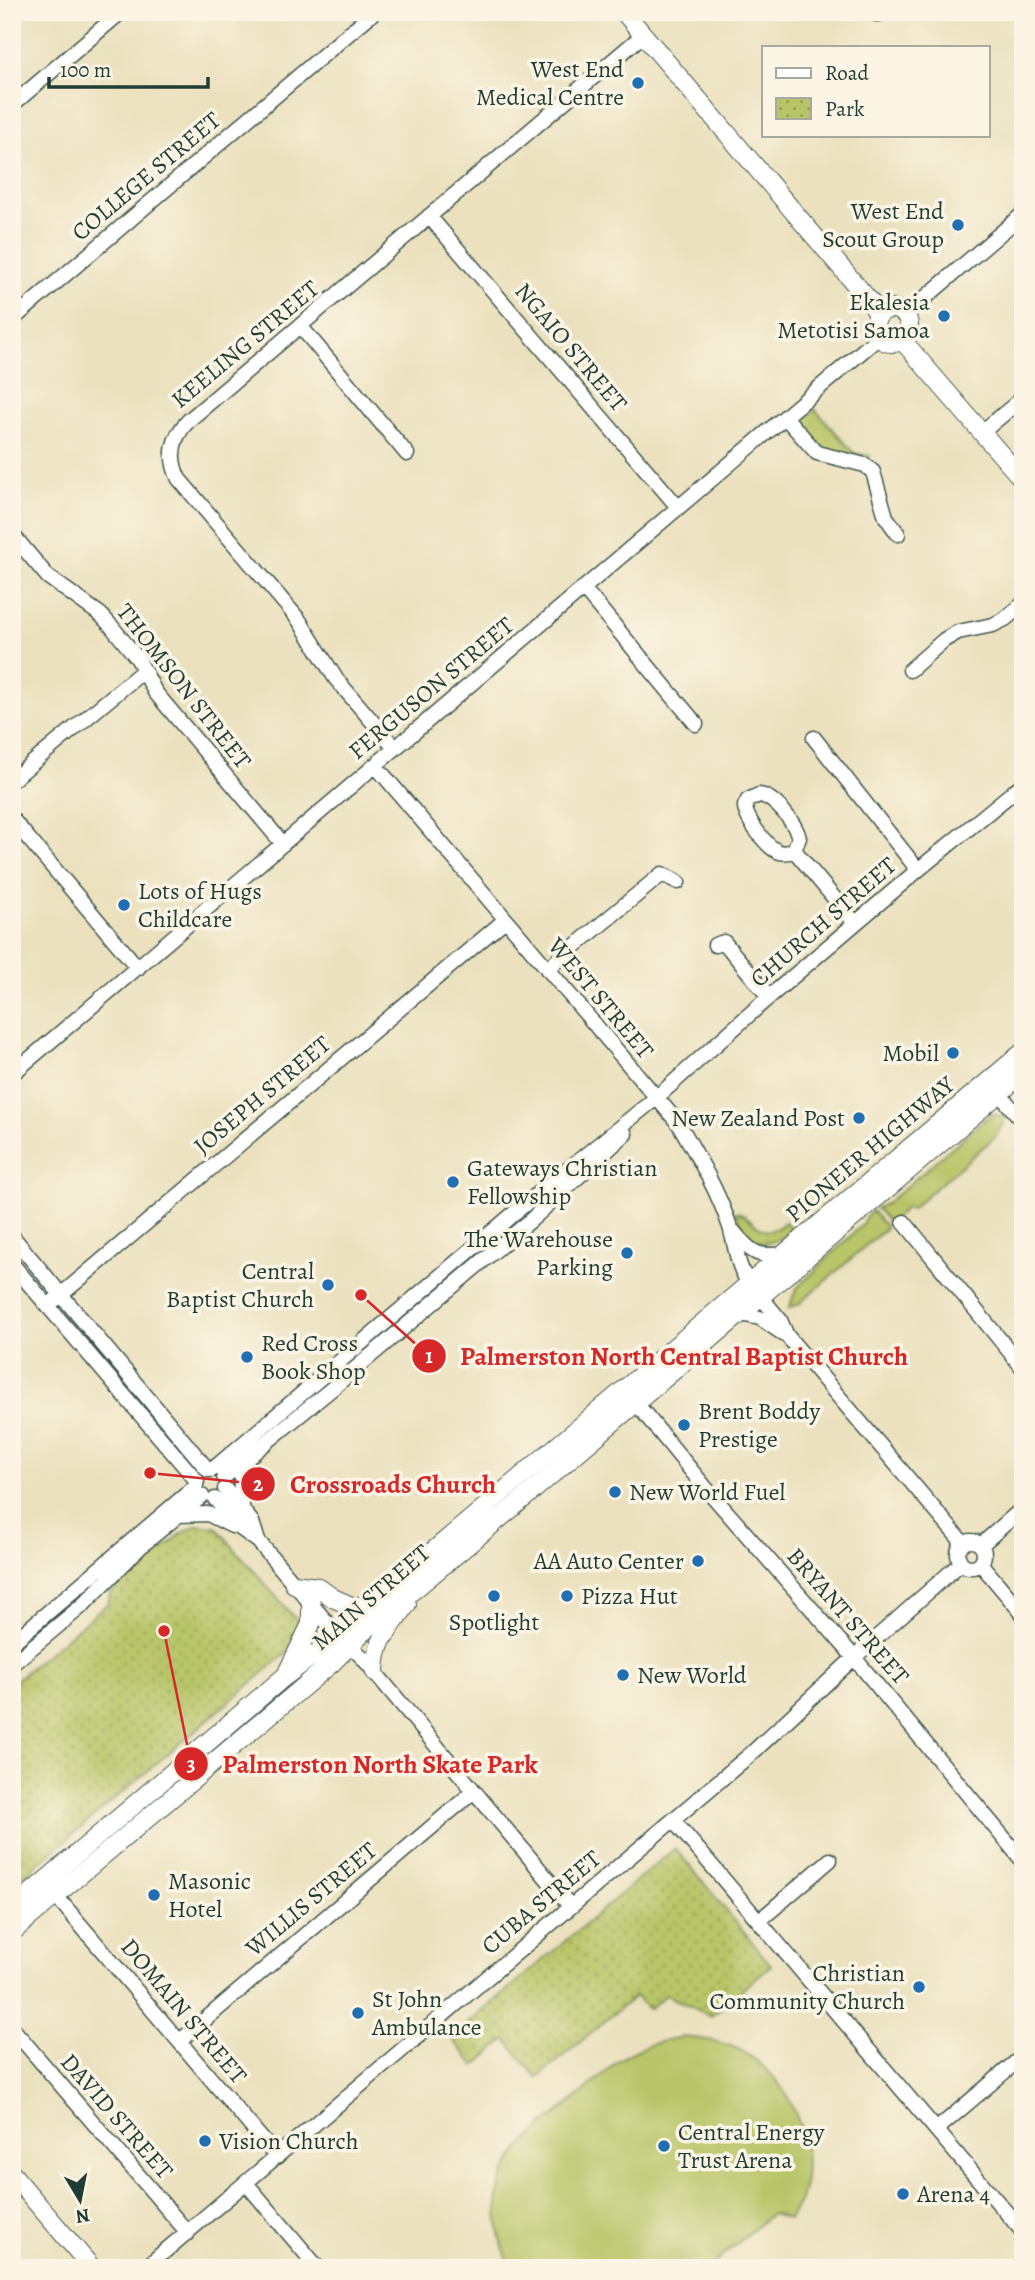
<svg xmlns="http://www.w3.org/2000/svg" width="1035" height="2280" viewBox="0 0 1035 2280" font-family="Alegreya,serif">
  <defs>
    <pattern id="park-dots" width="8" height="8" patternUnits="userSpaceOnUse" patternTransform="scale(1.75)"><rect width="8" height="8" fill="#b8c567"/><path d="M2 2h.1M6 6h.1" fill="none" stroke="#95a156" stroke-width="1.8" stroke-linecap="round"/></pattern>
  </defs>
  <rect width="100%" height="100%" fill="#fcf5e5"/>
  <filter id="ink" filterUnits="userSpaceOnUse"><feTurbulence type="fractalNoise" baseFrequency=".0143" numOctaves="2"/><feDisplacementMap in="SourceGraphic" scale="14" xChannelSelector="R" yChannelSelector="G"/><feConvolveMatrix kernelMatrix="1 2 1 2 8 2 1 2 1" color-interpolation-filters="sRGB"/></filter>
  <filter id="wash" filterUnits="userSpaceOnUse"><feTurbulence type="fractalNoise" baseFrequency=".00686" numOctaves="4" result="noise"/><feDisplacementMap in="SourceGraphic" scale="28" xChannelSelector="R" yChannelSelector="G"/><feGaussianBlur stdDeviation="1.57" result="paint"/><feColorMatrix in="noise" values="0 0 0 0 0 0 0 0 0 0 0 0 0 0 0 0 0 1.4 0 .05"/><feComposite in="paint" operator="in"/></filter>
  <g filter="url(#wash)">
    <rect width="100%" height="100%" fill="#ebe1be"/>
    <path fill="#b8c567" stroke="#6c814e" stroke-width="2" d="M815,409L854,453L870,456L864,461L823,451L797,423Z
      M994,1114L1006,1118L996,1136L910,1210L907,1207L889,1223L876,1208L886,1204L987,1117Z
      M872,1211L885,1226L884,1230L799,1304L789,1308L796,1289L862,1225L865,1218Z
      M735,1212C753,1212 759,1246 785,1222L793,1230C782,1238 771,1246 758,1241L756,1244L748,1237Z
      M683,2037C706,2039 730,2042 750,2056C794,2086 817,2148 800,2200C797,2207 793,2213 789,2219L771,2214L709,2268H511C499,2241 492,2207 502,2179C515,2143 562,2111 590,2086C602,2076 614,2062 627,2055C645,2045 662,2040 683,2037Z"/>
    <path fill="url(#park-dots)" stroke="#6c814e" stroke-width="2" d="M197,1525L216,1527L299,1623L289,1651L12,1886V1683L108,1603L110,1594L181,1534Z
      M675,1848L771,1965L711,2016L666,1995L648,2009L635,1996L537,2078L506,2039L475,2066L451,2038Z"/>
  </g>
  <g filter="url(#ink)">
    <g fill="none" stroke-linecap="round" stroke-linejoin="round">
      <defs>
        <path id="minor" d="M870,12L876,14L888,12
          M12,105L121,12
          M429,216L678,507
          M905,315L1023,214
          M12,320L374,12
          M301,327L407,454
          M785,417L817,453L865,465L873,472L886,517L898,534
          M982,432L1023,398
          M12,534L48,577L101,615L112,627L138,659L155,692L283,844
          M583,588L696,724
          M910,670L944,640L958,632L993,625L1005,619L1023,604
          M814,738L918,870
          M395,748L336,679L299,620L179,479C168,457 172,437 189,420L643,35
          M375,765L679,1124C698,1157 718,1191 730,1227C736,1246 737,1269 750,1284
          M12,780L143,671
          M759,795C774,796 796,824 799,838L794,850C788,853 783,854 777,851C766,846 745,818 745,806L748,800Z
          M12,819L138,968
          M794,850L855,923
          M715,945L724,942L769,997
          M547,969L662,874L678,882
          M12,1074L879,337
          M994,1088L1023,1121
          M904,1222L1023,1368
          M733,1231C751,1253 758,1259 787,1253
          M12,1236L208,1470
          M12,1264L197,1481
          M761,1297L780,1320L787,1336
          M49,1305L505,920
          M741,1314L760,1318L788,1337L963,1543
          M636,1403L704,1486L846,1648L1023,1861
          M212,1470L519,1209L656,1098L769,997L918,870L1023,784
          M224,1477L329,1391L531,1220L625,1134
          M225,1489L252,1522L258,1541
          M215,1499L240,1528L258,1541L329,1625L363,1658L570,1906
          M243,1510C237,1492 242,1475 248,1458
          M178,1515L208,1514L232,1526
          M958 1554a13 13 0 1 1 26 0a13 13 0 1 1-26 0Z
          M981,1545L1023,1508
          M980,1563L1023,1614
          M12,1643L196,1486
          M12,1664L83,1605L142,1545L202,1496
          M673,1820L1023,2232
          M56,1896L277,2157
          M759,1921L830,1860
          M12,2028L188,2233
          M180,2041L473,1792
          M936,2130L1023,2056
          M246,2183L318,2268
          M145,2268L752,1753L859,1653L961,1563"/>
        <path id="major" d="M624,12L872,304L878,315
          M875 326a17 17 0 1 1 34 0a17 17 0 1 1-34 0Z
          M902,340L1023,480
          M294,1584L318,1587L333,1598L351,1606H368
          M288,1671L311,1624V1603
          M375,1672C376,1637 390,1631 407,1604
          M12,1909L284,1677L323,1648L368,1606L1023,1052
          M12,1932L333,1662L363,1632L517,1504L1023,1073
          M12,2174L92,2268"/>
      </defs>
      <use href="#minor" stroke="#3e5649" stroke-width="17"/>
      <use href="#major" stroke="#3e5649" stroke-width="20"/>
      <use href="#minor" stroke="#fff" stroke-width="14"/>
      <use href="#major" stroke="#fff" stroke-width="18"/>
    </g>
  </g>
  <g fill="#1f6fb2" stroke="#fcf5e5" stroke-width="2.5">
    <circle cx="638" cy="83" r="7"/>
    <circle cx="958" cy="225" r="7"/>
    <circle cx="944" cy="316" r="7"/>
    <circle cx="124" cy="905" r="7"/>
    <circle cx="953" cy="1053" r="7"/>
    <circle cx="859" cy="1118" r="7"/>
    <circle cx="453" cy="1182" r="7"/>
    <circle cx="627" cy="1253" r="7"/>
    <circle cx="328" cy="1285" r="7"/>
    <circle cx="247" cy="1357" r="7"/>
    <circle cx="684" cy="1425" r="7"/>
    <circle cx="615" cy="1492" r="7"/>
    <circle cx="698" cy="1561" r="7"/>
    <circle cx="494" cy="1596" r="7"/>
    <circle cx="567" cy="1596" r="7"/>
    <circle cx="623" cy="1675" r="7"/>
    <circle cx="154" cy="1895" r="7"/>
    <circle cx="919" cy="1987" r="7"/>
    <circle cx="358" cy="2013" r="7"/>
    <circle cx="205" cy="2141" r="7"/>
    <circle cx="664" cy="2146" r="7"/>
    <circle cx="903" cy="2194" r="7"/>
  </g>
  <g text-anchor="middle" stroke-width="7" stroke-linejoin="round" paint-order="stroke">
    <g font-size="24" fill="#1f3d34" stroke="#fcf5e5" text-anchor="start">
      <text x="624" y="77" text-anchor="end">West End<tspan x="624" dy="28">Medical Centre</tspan></text>
      <text x="944" y="219" text-anchor="end">West End<tspan x="944" dy="28">Scout Group</tspan></text>
      <text x="930" y="310" text-anchor="end">Ekalesia<tspan x="930" dy="28">Metotisi Samoa</tspan></text>
      <text x="138" y="899">Lots of Hugs<tspan x="138" dy="28">Childcare</tspan></text>
      <text x="939" y="1061" text-anchor="end">Mobil</text>
      <text x="845" y="1126" text-anchor="end">New Zealand Post</text>
      <text x="467" y="1176">Gateways Christian<tspan x="467" dy="28">Fellowship</tspan></text>
      <text x="613" y="1247" text-anchor="end">The Warehouse<tspan x="613" dy="28">Parking</tspan></text>
      <text x="314" y="1279" text-anchor="end">Central<tspan x="314" dy="28">Baptist Church</tspan></text>
      <text x="261" y="1351">Red Cross<tspan x="261" dy="28">Book Shop</tspan></text>
      <text x="698" y="1419">Brent Boddy<tspan x="698" dy="28">Prestige</tspan></text>
      <text x="629" y="1500">New World Fuel</text>
      <text x="684" y="1569" text-anchor="end">AA Auto Center</text>
      <text x="581" y="1604">Pizza Hut</text>
      <text x="494" y="1630" text-anchor="middle">Spotlight</text>
      <text x="637" y="1683">New World</text>
      <text x="168" y="1889">Masonic<tspan x="168" dy="28">Hotel</tspan></text>
      <text x="905" y="1981" text-anchor="end">Christian<tspan x="905" dy="28">Community Church</tspan></text>
      <text x="372" y="2007">St John<tspan x="372" dy="28">Ambulance</tspan></text>
      <text x="678" y="2140">Central Energy<tspan x="678" dy="28">Trust Arena</tspan></text>
      <text x="219" y="2149">Vision Church</text>
      <text x="917" y="2202">Arena 4</text>
    </g>
    <g font-size="24" fill="#1f3d34" stroke="#fcf5e5">
      <text transform="translate(146 176) rotate(-40)" y="8">COLLEGE STREET</text>
      <text transform="translate(245 344) rotate(-40)" y="8">KEELING STREET</text>
      <text transform="translate(571 347) rotate(50)" y="8">NGAIO STREET</text>
      <text transform="translate(184 686) rotate(52)" y="8">THOMSON STREET</text>
      <text transform="translate(431 688) rotate(-40)" y="8">FERGUSON STREET</text>
      <text transform="translate(823 922) rotate(-41)" y="8">CHURCH STREET</text>
      <text transform="translate(601 998) rotate(50)" y="8">WEST STREET</text>
      <text transform="translate(262 1095) rotate(-40)" y="8">JOSEPH STREET</text>
      <text transform="translate(870 1149) rotate(-40)" y="8">PIONEER HIGHWAY</text>
      <text transform="translate(371 1597) rotate(-41)" y="8">MAIN STREET</text>
      <text transform="translate(848 1616) rotate(49)" y="8">BRYANT STREET</text>
      <text transform="translate(311 1899) rotate(-40)" y="8">WILLIS STREET</text>
      <text transform="translate(541 1902) rotate(-40)" y="8">CUBA STREET</text>
      <text transform="translate(184 2011) rotate(50)" y="8">DOMAIN STREET</text>
      <text transform="translate(117 2116) rotate(49)" y="8">DAVID STREET</text>
    </g>
  </g>
  <path fill="none" stroke="#d62828" stroke-width="2.5" d="M361 1295L429 1356M150 1473L258 1484M164 1631L191 1764"/>
  <g fill="#d62828" stroke="#fcf5e5" stroke-width="2.5">
    <circle cx="361" cy="1295" r="7"/>
    <circle cx="150" cy="1473" r="7"/>
    <circle cx="164" cy="1631" r="7"/>
    <circle cx="429" cy="1356" r="18"/>
    <circle cx="258" cy="1484" r="18"/>
    <circle cx="191" cy="1764" r="18"/>
  </g>
  <g font-size="21" text-anchor="middle" font-weight="bold" fill="#fff">
    <text x="429" y="1363">1</text>
    <text x="258" y="1491">2</text>
    <text x="191" y="1771">3</text>
  </g>
  <g font-size="26" text-anchor="middle" font-weight="bold" fill="#d62828" stroke="#fcf5e5" stroke-width="7" stroke-linejoin="round" paint-order="stroke">
    <text x="684" y="1365">Palmerston North Central Baptist Church</text>
    <text x="393" y="1493">Crossroads Church</text>
    <text x="380" y="1773">Palmerston North Skate Park</text>
  </g>
  <rect width="1035" height="2280" fill="none" stroke="#fcf5e5" stroke-width="42"/>
  <rect x="762" y="46" width="228" height="91" fill="#fcf5e5" stroke="#a4ab9e" stroke-width="2"/>
  <rect x="776" y="68" width="35" height="10" fill="#ffffff" stroke="#a4ab9e" stroke-width="2"/>
  <text x="825" y="80" font-size="21" fill="#1f3d34">Road</text>
  <rect x="776" y="98" width="35" height="21" fill="url(#park-dots)" stroke="#a4ab9e" stroke-width="2"/>
  <text x="825" y="116" font-size="21" fill="#1f3d34">Park</text>
  <g transform="translate(80 2200) rotate(170)" stroke="#fcf5e5" stroke-width="5" paint-order="stroke">
  <path d="M0-5L12 26L0 18L-12 26Z" fill="#1f3d34"/>
  <text y="-10" font-size="19" font-weight="bold" text-anchor="middle" fill="#1f3d34">N</text>
  </g>
  <path d="M49 77v10h159v-10" fill="none" stroke="#1f3d34" stroke-width="3.5"/>
  <text x="60" y="77" font-size="21" fill="#1f3d34" stroke="#fcf5e5" stroke-width="5" paint-order="stroke">100 m</text>
</svg>
